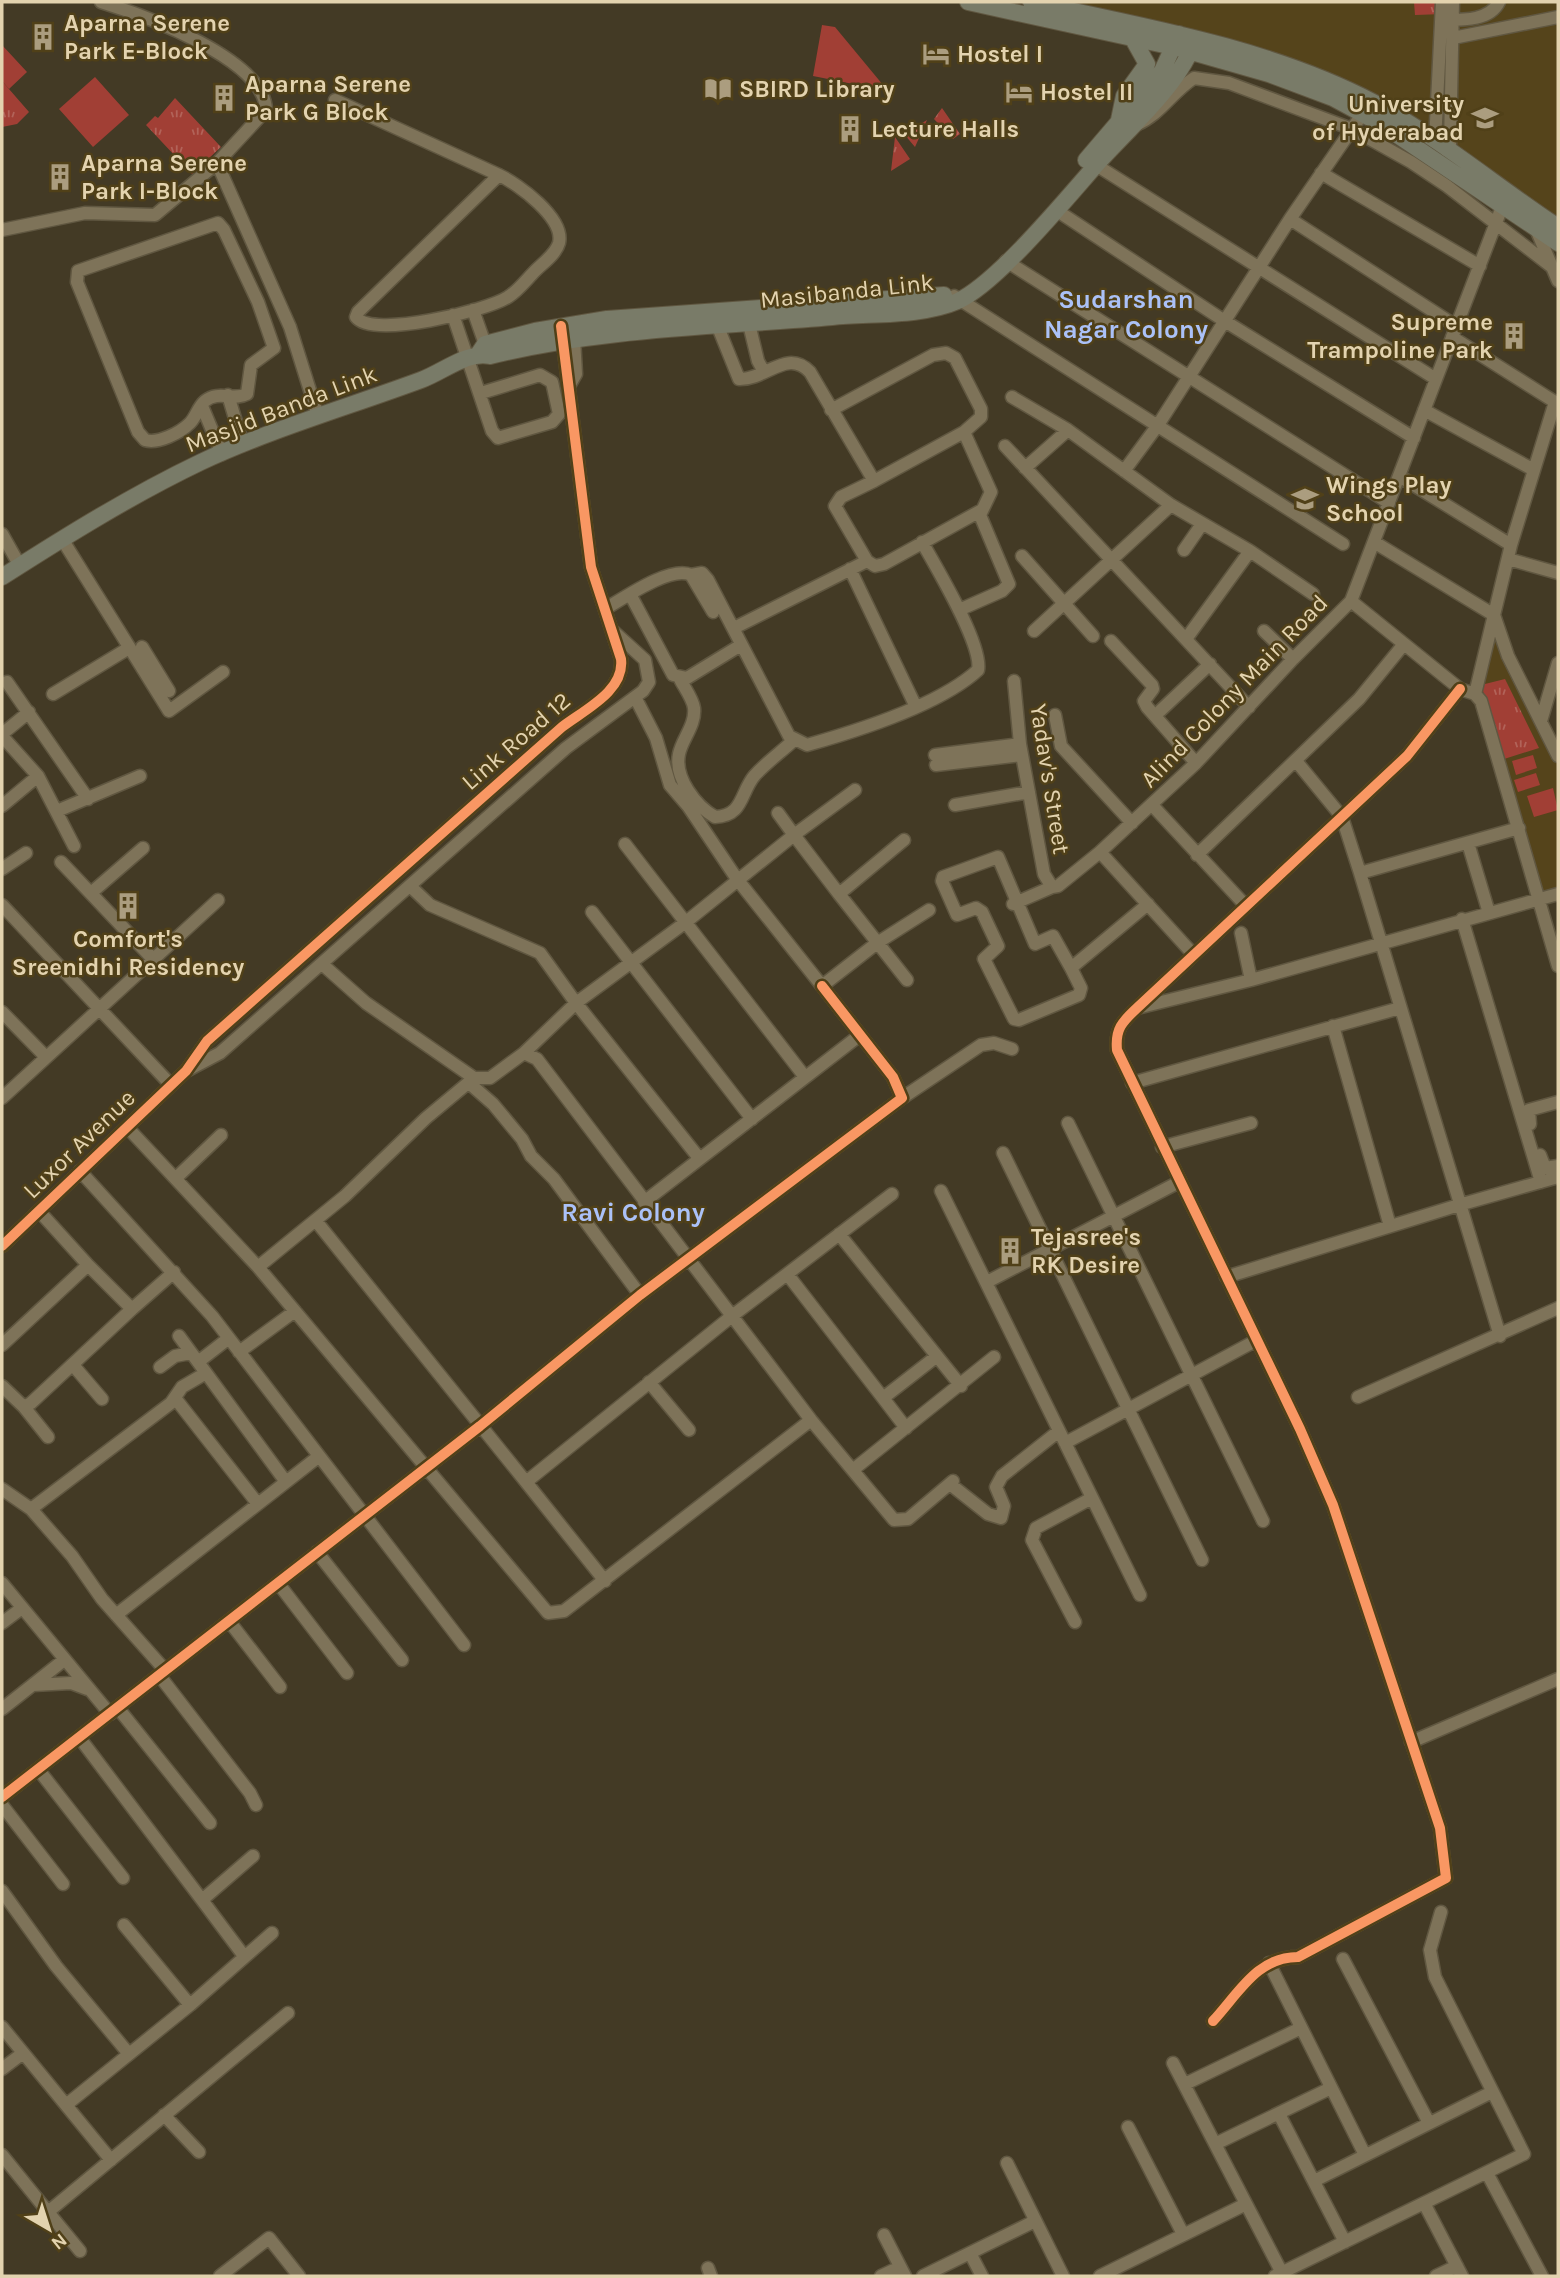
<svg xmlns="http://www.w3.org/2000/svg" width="1560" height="2278" viewBox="0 0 1560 2278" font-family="Karla,sans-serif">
  <defs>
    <pattern id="grass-tufts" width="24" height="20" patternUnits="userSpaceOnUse" patternTransform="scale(1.75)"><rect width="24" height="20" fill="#a13f35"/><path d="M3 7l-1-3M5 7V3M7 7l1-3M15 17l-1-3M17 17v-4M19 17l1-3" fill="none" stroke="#b26359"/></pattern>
  </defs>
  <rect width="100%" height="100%" fill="#433a25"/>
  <path fill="#55441b" d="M1074,2H1558V219L1339,80L1261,48Z
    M1494,615L1558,756V894L1538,900L1475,694Z"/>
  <path fill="url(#grass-tufts)" d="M1414,2H1443V14L1415,15Z
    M2,81L29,112L17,124L2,127Z
    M175,98L221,147L192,174L146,125L155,116L158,118Z
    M942,108L960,134L953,139L934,119Z
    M927,120L915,147L904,134Z
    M895,137L910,159L891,171Z
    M1505,679L1539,748L1504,759L1481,685Z"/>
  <path fill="#a13f35" d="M822,25L835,27L888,91L813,76Z
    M2,45L27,72L9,89L2,81Z
    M95,77L129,115L93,147L59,109Z
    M1533,755L1537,768L1516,775L1512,761Z
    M1536,773L1540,785L1518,792L1514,780Z
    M1553,788L1558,810L1534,817L1527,796Z"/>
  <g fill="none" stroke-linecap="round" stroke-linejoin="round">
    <defs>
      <path id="minor" d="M1447,20C1465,20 1490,20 1499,2
        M1453,38L1558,17
        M335,100L499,175C518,184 565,218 559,243C556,254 543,263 535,271C527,279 518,291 508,297C486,311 372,339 356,317L358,312L499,175
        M1136,125C1161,114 1172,92 1194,78L1229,83L1352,129L1411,162L1447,186L1552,267
        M1435,142L1442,2
        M1446,150L1450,144L1453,2
        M217,163L290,327L318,416
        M1096,165L1436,379
        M1321,173L1480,266
        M1056,210L1223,320L1414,438
        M1290,219L1456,326
        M218,223L224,230L258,302L274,348L251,365L247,394C234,401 218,390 205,401C198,407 196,417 190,423C180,433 158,444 145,440L138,432L77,282L78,271Z
        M1536,229L1558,281
        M2,230L85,213L155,215L217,163L266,110C265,59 143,15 101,2
        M1006,261L1389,503
        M954,296L1343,544
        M473,310L485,344
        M453,315L492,431L498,438L552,422L559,414L552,382L540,375L481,393
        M749,324L758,361L764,372
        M718,327L739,379C766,380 787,348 810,372L874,481L841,497L835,506L867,561L875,566L884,564L982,510
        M1452,337L1555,402L1511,545
        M569,386L576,374L574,338
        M228,395L243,445
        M1012,397L1068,430L1171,505L1250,551L1313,594
        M202,406L222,454
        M831,410L933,355L946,353L955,358L981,409V417L964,432L991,492L980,515L1009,584L1002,591L959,610
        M1424,410L1534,470
        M1005,446L1249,707
        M1025,468L1068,430
        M1124,471L1158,425L1290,219L1363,113
        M1399,476L1511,545L1494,615L1508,656L1558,756
        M874,481L964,432
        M2,534L20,566
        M62,539L169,711L223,672
        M1374,542L1494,615L1475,694
        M1184,550L1202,524
        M1022,556L1093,636
        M1508,559L1558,573
        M850,569L916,707
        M691,575L702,573L708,580L789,736L807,745C857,731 940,705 978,670C983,645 936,567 922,542
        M630,594L673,675L687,678L741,645
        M1351,601L1460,689L1475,694L1481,701L1558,966
        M605,609C624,598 671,565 691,575L713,612
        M734,628L867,561
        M1034,631L1171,505
        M1264,631L1293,659
        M1186,639L1250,551
        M1111,641L1152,685L1153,689L1144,701L1147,707L1196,763
        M142,647L169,691
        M680,679C684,687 693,699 694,708C696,725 682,739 679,754C674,778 696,806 715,817C744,816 740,792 755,775C767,762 781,752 794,740
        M1014,681L1020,744L1044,874L1052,887L1058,886L1100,852L1196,763L1293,659L1351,601L1502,207
        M7,682L88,799
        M53,694L129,648
        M635,697L656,738L670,785L688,806L737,879L822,986L877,943L929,910
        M1160,711L1210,664
        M1055,715L1061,746L1132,823
        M1541,721L1558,663
        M2,734L29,712
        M2,736L38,776L74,846
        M935,755L1020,744
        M1296,761L1342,817L1360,873
        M936,765L1022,755
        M955,805L1029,792
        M1152,805L1246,906
        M2,806L38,776
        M57,811L140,776
        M778,813L794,835L855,790
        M1468,843L1489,913
        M625,844L805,1077
        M1100,852L1193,954
        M1197,855L1359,699L1404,644
        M61,862L152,958
        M2,869L26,853
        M410,886L430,905L540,953L576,1003L699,1158
        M91,893L143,848
        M839,894L907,980
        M1013,904L1052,887
        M2,905L171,1085
        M592,912L752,1119
        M1462,919L1541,1182
        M1241,933L1251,980
        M1071,968L1053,936L1035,944L998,857L943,877L942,881L957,915L976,908L982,912L998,946L984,959L1014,1019L1019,1020L1079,995L1081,988L1071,968L1148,904
        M1137,1008L1251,980L1558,894
        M2,1012L46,1057
        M1333,1026L1390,1226
        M524,1053L576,1003L686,922L794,835L839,894L904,840
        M186,1071L220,1053L566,748L643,691L649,682L645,660L612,630
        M474,1078H490L524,1053L537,1059L811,1420L894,1520L908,1519L953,1481
        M469,1083L493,1104L522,1139L531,1156L554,1179L640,1295
        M1132,1083L1400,1008
        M2,1098L218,900
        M902,1098L981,1045L994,1043L1012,1049
        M1068,1123L1263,1521
        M1530,1124L1529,1110L1558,1102
        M127,1127L258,1267L345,1196L426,1118L474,1078L366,1003L322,964
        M1162,1147L1251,1123
        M1003,1153L1202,1560
        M1540,1155L1545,1168L1558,1166
        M80,1171L212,1316L464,1645
        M176,1178L221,1135
        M941,1191L1140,1595
        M644,1202L860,1035
        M39,1211L88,1265
        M316,1221L526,1482L732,1316L892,1194
        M839,1234L961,1386
        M2,1246L186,1071L207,1041L562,727C584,710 625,691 621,659L591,567L562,334
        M258,1267L548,1613L564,1611L811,1420
        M788,1275L883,1398L937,1356
        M1226,1277L1459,1205L1558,1177
        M987,1282L1179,1182
        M132,1309L174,1272
        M179,1336L286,1482
        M1500,1336L1360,873L1519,828
        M2,1345L88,1265L132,1309L31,1403L24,1407L2,1386
        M239,1352L295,1311
        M198,1362L229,1338
        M73,1365L102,1399
        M160,1367L175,1356L191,1353
        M649,1382L689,1430
        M1358,1397L1558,1308
        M175,1398L258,1504
        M883,1398L906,1428
        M24,1407L48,1437
        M1065,1443L1257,1340
        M854,1469L994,1357
        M526,1482L605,1581
        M950,1484L988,1514L1001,1518L1004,1506L996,1487L1002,1476L1059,1431
        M2,1489L31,1509L72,1556L102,1599L165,1670
        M31,1509L171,1403L182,1387L206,1373
        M317,1552L402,1660
        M2,1583L110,1714
        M278,1583L347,1673
        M116,1615L318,1457
        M229,1621L280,1687
        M1075,1622L1032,1540L1036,1528L1092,1498
        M2,1623L22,1608
        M159,1675L250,1793L256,1805
        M33,1685L71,1683L87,1689
        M118,1708L210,1823
        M2,1709L64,1660
        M79,1737L202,1900
        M1411,1742L1558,1679
        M38,1769L123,1878
        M2,1797L480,1426L640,1295L902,1098L893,1077L822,986
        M2,1805L63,1884
        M2,1891L56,1966L129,2054
        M124,1925L190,2005
        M244,1956L202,1900L253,1856
        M1343,1959L1429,2123
        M1269,1963L1365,2155
        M1213,2021C1239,1993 1257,1957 1298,1957L1446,1878L1440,1828L1333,1505L1300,1429L1117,1050C1115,1029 1122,1022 1137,1008L1407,756L1460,689
        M2,2027L111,2160
        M1173,2063L1282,2273
        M2,2069L23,2053
        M1185,2084L1301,2028
        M66,2105L190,2005L272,1933
        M1279,2114L1345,2242
        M164,2115L199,2152
        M1128,2127L1183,2234
        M1215,2144L1331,2088
        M2,2155L48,2212L288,2013
        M1007,2163L1063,2276
        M1487,2173L1542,2276
        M1314,2181L1492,2092
        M1424,2203L1462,2276
        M48,2212L80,2251
        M884,2235L905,2276
        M970,2253L982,2276
        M708,2268L711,2276
        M220,2276L269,2238L299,2276
        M881,2276L900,2267
        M923,2276L1035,2221
        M1100,2276L1246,2204
        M1275,2276L1524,2154L1435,1977L1430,1950L1441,1912
        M1436,2276L1457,2266"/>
      <path id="major" d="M968,2L1178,48L1269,74L1333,98L1381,124L1558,243
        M1031,2C1143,26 1270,48 1373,102C1438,137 1496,186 1558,227
        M1119,120L1124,96L1147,64L1133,39
        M1086,160L1162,71L1179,34
        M479,353L485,344L535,331L607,319L944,295
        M2,577C66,536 132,495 201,462C272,429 348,407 421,380C443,372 467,351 490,356C602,328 717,327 832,317C871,313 921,317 958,301C998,282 1066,199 1097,164C1128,129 1181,84 1195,39"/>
    </defs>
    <use href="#minor" stroke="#605741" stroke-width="15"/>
    <use href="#major" stroke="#605741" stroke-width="18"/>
    <use href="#minor" stroke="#7e7359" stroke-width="12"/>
    <use href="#major" stroke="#797b68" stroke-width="16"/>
    <defs>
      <path id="cycleway" d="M2,1246L186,1071L207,1041L562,727C584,710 625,691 621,659L591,567L561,326
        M2,1797L480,1426L640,1295L902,1098L893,1077L822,986
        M1213,2021C1239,1993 1257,1957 1298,1957L1446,1878L1440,1828L1333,1505L1300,1429L1117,1050C1115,1029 1122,1022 1137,1008L1407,756L1460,689"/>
    </defs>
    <use href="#cycleway" stroke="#504018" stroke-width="15"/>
    <use href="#cycleway" stroke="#f99763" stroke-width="10"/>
  </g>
  <defs>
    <symbol id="building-bare" viewBox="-9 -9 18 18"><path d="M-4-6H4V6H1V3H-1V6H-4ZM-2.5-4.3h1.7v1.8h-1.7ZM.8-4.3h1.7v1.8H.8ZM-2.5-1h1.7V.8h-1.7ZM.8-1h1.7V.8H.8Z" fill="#ab9d7f" stroke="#504018" stroke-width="2.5" paint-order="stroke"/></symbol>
    <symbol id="hotel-bare" viewBox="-9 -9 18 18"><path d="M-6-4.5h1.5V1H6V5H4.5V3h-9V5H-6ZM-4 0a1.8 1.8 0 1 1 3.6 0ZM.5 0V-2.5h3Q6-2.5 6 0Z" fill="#ab9d7f" stroke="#504018" stroke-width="2.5" paint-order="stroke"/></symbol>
    <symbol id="library-bare" viewBox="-9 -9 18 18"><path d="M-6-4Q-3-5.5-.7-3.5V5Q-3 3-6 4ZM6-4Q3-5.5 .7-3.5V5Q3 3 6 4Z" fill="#ab9d7f" stroke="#504018" stroke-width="2.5" paint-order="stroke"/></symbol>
    <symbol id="university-bare" viewBox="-9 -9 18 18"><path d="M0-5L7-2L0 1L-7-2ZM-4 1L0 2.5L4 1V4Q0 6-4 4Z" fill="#ab9d7f" stroke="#504018" stroke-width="2.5" paint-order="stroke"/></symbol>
  </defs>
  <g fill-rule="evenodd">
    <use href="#building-bare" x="24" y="18" width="38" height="38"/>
    <use href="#hotel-bare" x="917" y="35" width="38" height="38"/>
    <use href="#library-bare" x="699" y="70" width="38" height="38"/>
    <use href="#hotel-bare" x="1000" y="73" width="38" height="38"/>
    <use href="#building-bare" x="205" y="79" width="38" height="38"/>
    <use href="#university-bare" x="1466" y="99" width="38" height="38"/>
    <use href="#building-bare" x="831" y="110" width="38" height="38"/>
    <use href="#building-bare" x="41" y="158" width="38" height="38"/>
    <use href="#building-bare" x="1495" y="317" width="38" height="38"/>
    <use href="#university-bare" x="1286" y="480" width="38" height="38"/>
    <use href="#building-bare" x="109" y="887" width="38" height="38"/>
    <use href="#building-bare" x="991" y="1232" width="38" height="38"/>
  </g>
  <g text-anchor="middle" stroke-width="5" stroke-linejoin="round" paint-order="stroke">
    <g font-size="24" font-weight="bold" fill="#e3d3af" stroke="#504018" text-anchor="start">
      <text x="64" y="31">Aparna Serene<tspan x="64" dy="28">Park E-Block</tspan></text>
      <text x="957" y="62">Hostel I</text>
      <text x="245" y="92">Aparna Serene<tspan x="245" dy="28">Park G Block</tspan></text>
      <text x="739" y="97">SBIRD Library</text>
      <text x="1040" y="100">Hostel II</text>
      <text x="1464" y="112" text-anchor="end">University<tspan x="1464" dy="28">of Hyderabad</tspan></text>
      <text x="871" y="137">Lecture Halls</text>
      <text x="81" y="171">Aparna Serene<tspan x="81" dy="28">Park I-Block</tspan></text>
      <text x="1493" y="330" text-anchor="end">Supreme<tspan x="1493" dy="28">Trampoline Park</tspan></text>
      <text x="1326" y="493">Wings Play<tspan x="1326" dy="28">School</tspan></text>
      <text x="128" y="947" text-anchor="middle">Comfort's<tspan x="128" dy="28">Sreenidhi Residency</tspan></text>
      <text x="1031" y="1245">Tejasree's<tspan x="1031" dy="28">RK Desire</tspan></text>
    </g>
    <g font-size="24" fill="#e3d3af" stroke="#504018">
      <text transform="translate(847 291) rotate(-6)" y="8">Masibanda Link</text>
      <text transform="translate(281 409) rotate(-21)" y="8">Masjid Banda Link</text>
      <text transform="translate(1234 691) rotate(-46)" y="8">Alind Colony Main Road</text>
      <text transform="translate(516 741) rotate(-41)" y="8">Link Road 12</text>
      <text transform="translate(1050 779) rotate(81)" y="8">Yadav's Street</text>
      <text transform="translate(79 1144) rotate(-44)" y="8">Luxor Avenue</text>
    </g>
    <g font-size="26" font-weight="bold" fill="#abc1f7" stroke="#504018">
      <text x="1126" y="308">Sudarshan<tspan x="1126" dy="30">Nagar Colony</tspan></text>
      <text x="633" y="1221">Ravi Colony</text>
    </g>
  </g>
  <rect width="1560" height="2278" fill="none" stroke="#e3d3af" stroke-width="7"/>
  <g transform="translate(49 2229) rotate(141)" stroke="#504018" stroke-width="5" paint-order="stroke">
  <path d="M0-5L12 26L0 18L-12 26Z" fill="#e3d3af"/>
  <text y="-10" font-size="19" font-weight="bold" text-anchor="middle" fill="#e3d3af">N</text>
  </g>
</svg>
